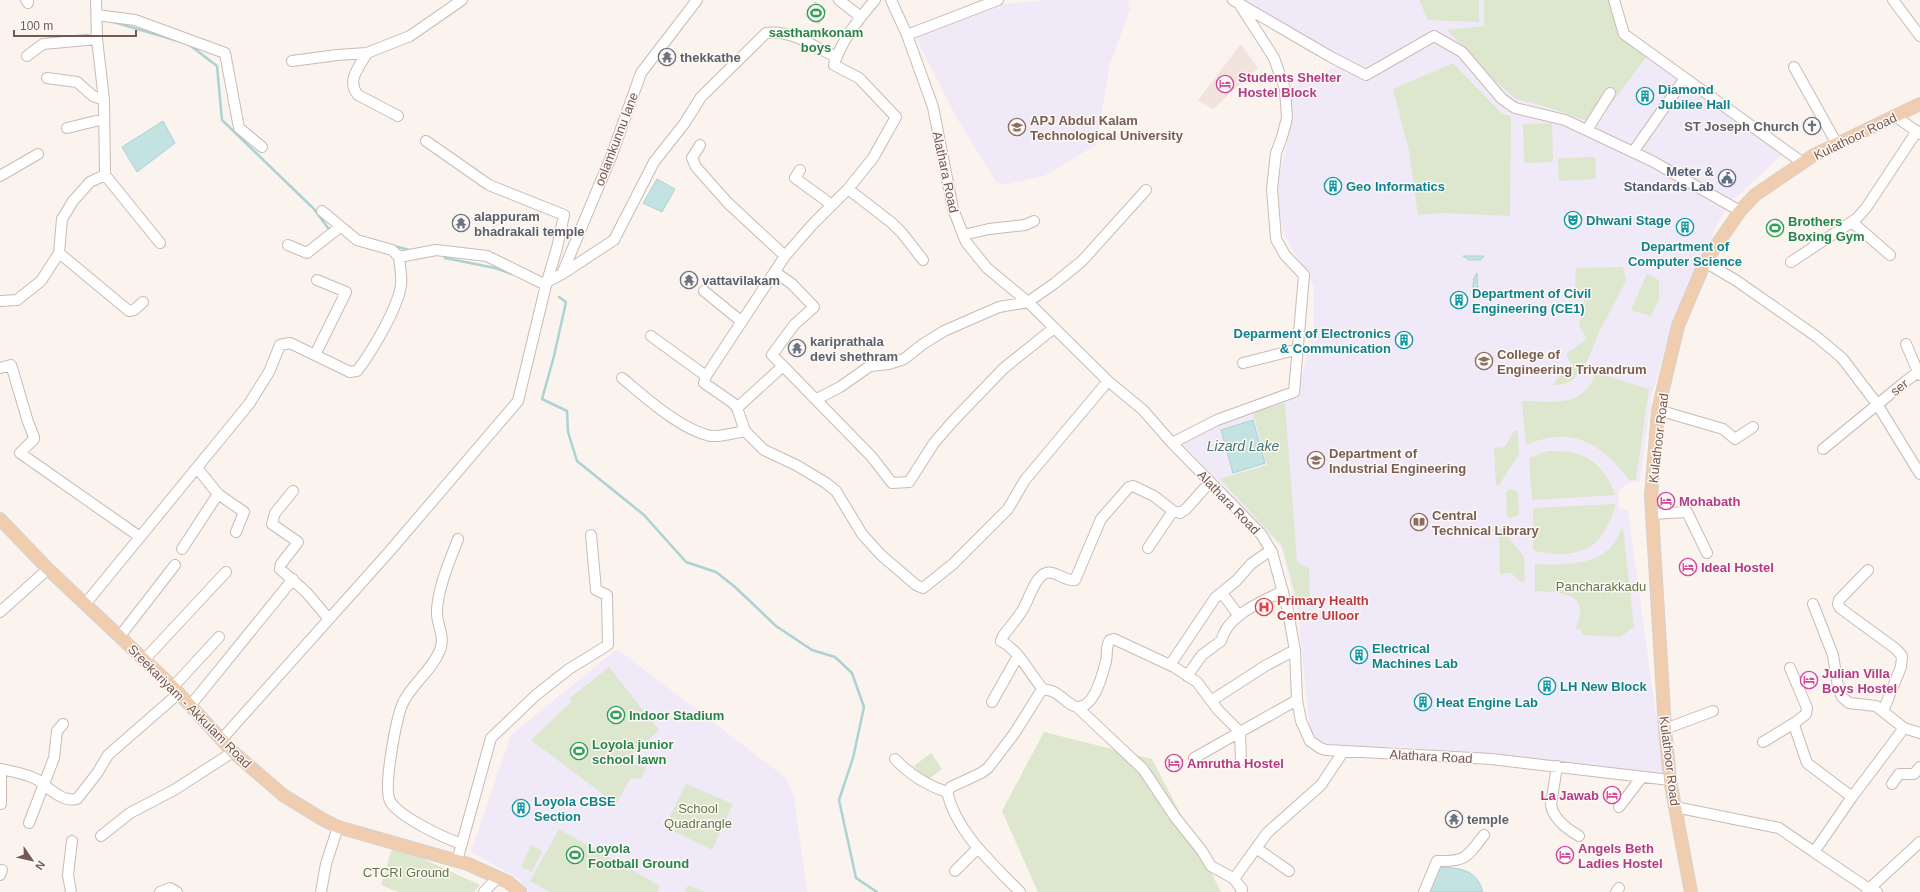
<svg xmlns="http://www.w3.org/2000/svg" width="1920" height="892" viewBox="0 0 1920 892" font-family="Helvetica,sans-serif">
  <rect width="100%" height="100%" fill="#fbf3ed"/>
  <path fill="#f2e4dc" d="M1241,44L1258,68L1213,109L1198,100Z"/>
  <path fill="#f0e9f8" d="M1046,0H1128L1130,10L1110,64L1096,145L1046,175L1009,184L997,183L958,120L915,36L995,5Z
    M1222,0H1610L1621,35L1788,149L1731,202L1718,223L1672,325L1652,395L1640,481L1628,483L1618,491L1619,508L1628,511L1664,774L1404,747L1334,746L1320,741L1310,730L1298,613L1281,547L1181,442L1249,410L1297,395L1314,328V287L1283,232L1276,191L1289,136V88L1337,66L1237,7Z
    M617,649L786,778L794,796L807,892H528L519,879L471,852L511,735Z"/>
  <path fill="#dce7cd" d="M1419,0H1479V22L1428,20Z
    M1484,0H1610L1621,35L1649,53L1596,124L1544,106L1516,99L1493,79L1447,30L1484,26Z
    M815,1L827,10L819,25L805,16Z
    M1453,63L1501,113L1511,117L1510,216L1443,213L1418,215L1409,151L1393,89Z
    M1552,123L1553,162L1524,163L1523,124Z
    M1595,157L1596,179L1559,181L1558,158Z
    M1623,267L1626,281L1599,332L1588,359L1580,372L1571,381L1560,385H1553L1561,374L1573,366L1566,354L1587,339L1579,326L1585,302L1575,286L1576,268Z
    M1647,274L1659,280V299L1651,316L1631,310Z
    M1597,373L1649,389L1636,480H1629C1602,443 1571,425 1526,445L1522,401C1543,400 1568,407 1585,391C1590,386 1593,379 1597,373Z
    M1285,403L1297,562L1309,568L1310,601L1298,604L1282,546L1220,479L1267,465L1253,412Z
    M1514,431H1518L1519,454L1499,485H1496L1494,448L1505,447Z
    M1548,451C1586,450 1601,461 1616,495L1532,500L1529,458Z
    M1510,489L1518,492L1519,515L1511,518L1507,516L1506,492Z
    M1616,504C1612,516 1607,530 1598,540C1583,556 1553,557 1533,550V508Z
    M1623,527L1634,627L1620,637L1583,635L1581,630L1576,629C1577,624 1579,618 1580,613C1583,591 1550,592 1535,591V564C1557,565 1593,566 1610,548C1615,542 1619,534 1623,527Z
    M1502,529L1524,557L1525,582H1521L1511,573L1500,574L1499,530Z
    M609,667L659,730L649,739L651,743L639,753L637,750L621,762L646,767L641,779L631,778L616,804L531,740L572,701L570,698Z
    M1044,732L1152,759L1221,892H1038L1002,811Z
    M931,753L942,769L925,782L914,766Z
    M686,784L733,804L712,850L665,827Z
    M559,829L660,886L657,892H550L530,881Z
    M393,845L480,885L474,892H398L381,885Z
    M531,845L542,851L532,872L521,867Z
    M688,885L705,892H685Z"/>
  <path fill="#c3e3e2" stroke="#abd3d3" d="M163,121L175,143L137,172L122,147Z
    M657,179L675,189L662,212L643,203Z
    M1463,256H1484L1481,260H1469Z
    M1477,273L1478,294H1472L1474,278Z
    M1253,420L1265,463L1233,473L1221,430Z
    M1436,867C1457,868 1476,867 1483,892H1428Z"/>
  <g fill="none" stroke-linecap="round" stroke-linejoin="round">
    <path stroke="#abd3d3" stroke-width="2.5" d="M110,21L178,41
      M187,43L217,66L222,120L314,209L328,228L332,229
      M394,246L413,251
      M445,258L495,268L512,274
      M559,297L566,302L554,356L542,399L567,411L568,432L577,461L644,515L686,562L716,572L735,587L776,626L812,650L835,657L852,673L864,707L853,758L839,800L856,878L877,892"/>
    <defs>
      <path id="minor" d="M26,0L28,3V1
        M839,0L861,17
        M875,0C860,17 840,43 834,65L859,78L896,117L873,158L848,189L892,223L902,233L923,260
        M891,0L907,35L933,107L953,209L966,242L987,268L1028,302L1108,381L1143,410L1172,443L1261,534L1272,552L1288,611L1295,651L1297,700L1301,721L1310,741L1320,748L1326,750L1491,759L1670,780
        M1233,0L1331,57L1366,75L1434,36L1462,52L1502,99L1515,108L1565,120L1652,161L1740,211
        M1614,0L1624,34L1685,78
        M1893,0L1920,36
        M97,15L135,20L225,53L239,128L262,147
        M907,35L998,0
        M367,53C359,67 346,81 358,95L398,116
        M27,56L43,44L97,39
        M292,61L337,55L367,53L410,36L462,0
        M1794,67L1837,144
        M47,78L77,82L93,96L104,100
        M1895,116L1920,134
        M67,128L104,119
        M1587,130L1610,93
        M426,141L489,185L564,215L557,248L546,285
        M700,145L692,158L696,167L728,203L785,256
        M1633,152L1685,78L1803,163
        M800,170L795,178L832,205
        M105,175L160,243
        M0,176L38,154
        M322,211L357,240L392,250L399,257
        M1852,222L1890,255
        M963,235L989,229L1025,225L1034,221
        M288,245L307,253L340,227
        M59,253L129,311L134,310L143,302
        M1705,262L1737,281L1817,337L1842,358L1877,404L1920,474
        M1791,262L1856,219L1866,208L1917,131
        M775,272L792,284L814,307L794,325L772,355L783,366
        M562,274L614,240L654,162L684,124L701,97L766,33C790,29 815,47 836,57
        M547,282L562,274L611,157L641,73L697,0
        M704,291L742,322
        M0,301L17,300L41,281L59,253L62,219L73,201L90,182L105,175L104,100L97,39L96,0
        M651,336L706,376L785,256L812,225L848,189
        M1906,344L1918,372
        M315,355L346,292L317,280
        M1243,363L1299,349
        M0,368L11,365L12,368L28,422L34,437V439L20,453L140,537
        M706,376L704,383L733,403L737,408L745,431L764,450L796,465L826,483L836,491L862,534L881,555L916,585L923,588L953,564L1008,509L1025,480L1108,381
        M622,378C645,397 681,430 711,436C721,437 734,433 745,431
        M817,399L840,387L870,366L889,364L904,359L923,344L944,331L999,307L1028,302L1055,283L1082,261L1146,190
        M737,408L783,366L871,456L892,483L909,482L934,443L953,421L1004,368L1054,328
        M1658,410L1723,429L1735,439L1753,427
        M1172,443L1217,420L1294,392L1304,275L1285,255L1276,239L1272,189L1276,153L1282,137L1287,118L1285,89L1274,58L1240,5
        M1823,449L1906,381L1918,372L1920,375
        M197,468L218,494L244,512L236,532
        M293,491L275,513L272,524L298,542L281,564L280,569L306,592L329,619
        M1651,514L1687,512L1707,553
        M458,539C450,560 436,592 437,615C438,626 445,638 440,650C432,671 410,685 402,705C396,721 383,787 390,801C399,817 444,838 462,844
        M1148,548L1173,511
        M182,549L218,494
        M1868,570L1839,600L1838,604L1840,608L1896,649L1902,656L1901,667L1883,711
        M1222,593L1239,616
        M86,603L249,404L269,372L280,345L290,343L350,372L357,371C371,353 398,308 401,285C402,277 400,266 399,257L436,250L487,256L546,285L518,401L389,552L221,740
        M1813,604L1833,655L1838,687L1842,697L1849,703L1876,706L1904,728
        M0,612L48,569
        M120,636L175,565
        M144,660L226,572
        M1170,665L1215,598L1236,581L1251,564L1271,550
        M1187,676L1202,655L1221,641C1228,614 1260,603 1283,591
        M173,687L219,637
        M1044,690C1029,674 1021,652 1001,641L1003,636C1009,628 1016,620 1022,611C1028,602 1035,576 1046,573C1055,570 1066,582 1075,580L1101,519L1129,487L1133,486L1154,496L1173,511L1180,513L1186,509L1210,482
        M1211,701L1265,666L1295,650
        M992,702L1018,656
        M190,706L293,579
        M1077,707L1143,769L1175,817L1202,851L1211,866L1233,878L1236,876L1267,833L1321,785L1343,752
        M1665,729L1713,711
        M1763,742L1796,722
        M1194,758L1240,732L1241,760
        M895,759C910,775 926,785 947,792
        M1557,766L1551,805C1553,818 1567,829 1579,836
        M0,769C11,771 26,774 36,779C47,786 62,803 77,799L98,772L108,755L179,693
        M1892,784L1899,774H1914L1920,767
        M1852,797L1904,728L1920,733
        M1,804V769
        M1619,807L1642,777
        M1675,807L1779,828L1814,852L1852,797L1807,763L1794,725L1796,722L1806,714L1807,708L1790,668
        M29,823L54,758L57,731L63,724
        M101,836L130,813L174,790L233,752
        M1256,848L1289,871
        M1814,852L1869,889L1877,892
        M457,861L491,738L536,695L569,669L608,645L607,595L596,590L591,535
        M955,871L978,848
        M0,875L2,870
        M1233,878L1242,889L1241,892
        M71,892L68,875L72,841
        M160,892L170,888L177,892
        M321,892L326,864L338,827
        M484,892L498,877
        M1020,892C991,862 957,833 947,792L951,787L981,773L988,768L1014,734L1041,691C1056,685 1068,708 1079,707C1095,706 1103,673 1106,661C1108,653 1105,647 1110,640L1114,639L1174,667L1197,682L1218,710L1240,732L1297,700
        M1424,892L1437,861C1466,862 1467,857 1484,835
        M1616,892L1619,888
        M1867,892L1869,889L1920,842"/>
      <path id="major" d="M0,519L48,569L173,687L233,752L283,795L322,819L338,827L468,864L508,882L520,892
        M1691,892L1670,780L1665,729L1651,496L1658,410L1678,326L1705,262L1740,211L1755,195L1814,155L1920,104"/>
    </defs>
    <use href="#minor" stroke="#ccbab4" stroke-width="12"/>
    <use href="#major" stroke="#d8d0cf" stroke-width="14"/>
    <use href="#minor" stroke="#fff" stroke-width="10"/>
    <use href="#major" stroke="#f0cdaf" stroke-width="12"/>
  </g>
  <defs>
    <symbol id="stadium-ring" viewBox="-11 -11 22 22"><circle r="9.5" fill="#fdf8f4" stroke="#2e9e5b" stroke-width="1.5"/><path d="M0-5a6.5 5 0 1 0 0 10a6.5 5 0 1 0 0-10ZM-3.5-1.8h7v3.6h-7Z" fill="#2e9e5b"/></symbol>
    <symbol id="temple-ring" viewBox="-11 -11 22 22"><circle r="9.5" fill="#fdf8f4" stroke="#6b7280" stroke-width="1.5"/><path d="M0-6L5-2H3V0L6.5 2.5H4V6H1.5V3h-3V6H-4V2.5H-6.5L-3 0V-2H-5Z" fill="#6b7280"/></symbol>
    <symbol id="hotel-ring" viewBox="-11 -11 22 22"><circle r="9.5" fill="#fdf8f4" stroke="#d1479c" stroke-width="1.5"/><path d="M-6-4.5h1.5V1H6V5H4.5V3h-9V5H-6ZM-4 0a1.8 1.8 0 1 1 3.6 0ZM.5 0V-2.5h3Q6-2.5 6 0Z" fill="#d1479c"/></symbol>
    <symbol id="building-ring" viewBox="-11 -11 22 22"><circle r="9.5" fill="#fdf8f4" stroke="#0f9aa8" stroke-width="1.5"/><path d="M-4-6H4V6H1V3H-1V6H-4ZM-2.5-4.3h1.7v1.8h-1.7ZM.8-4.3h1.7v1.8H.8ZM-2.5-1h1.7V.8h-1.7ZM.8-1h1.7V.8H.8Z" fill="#0f9aa8"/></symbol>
    <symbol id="church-ring" viewBox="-11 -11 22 22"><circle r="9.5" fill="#fdf8f4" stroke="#6b7280" stroke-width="1.5"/><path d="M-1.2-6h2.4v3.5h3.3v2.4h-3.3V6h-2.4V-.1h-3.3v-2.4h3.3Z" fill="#6b7280"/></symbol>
    <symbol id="university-ring" viewBox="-11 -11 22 22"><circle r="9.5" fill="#fdf8f4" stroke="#8d6e63" stroke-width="1.5"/><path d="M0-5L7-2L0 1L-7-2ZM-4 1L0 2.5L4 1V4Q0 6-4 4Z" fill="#8d6e63"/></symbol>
    <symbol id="civic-ring" viewBox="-11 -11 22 22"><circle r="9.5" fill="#fdf8f4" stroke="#5c6f8a" stroke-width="1.5"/><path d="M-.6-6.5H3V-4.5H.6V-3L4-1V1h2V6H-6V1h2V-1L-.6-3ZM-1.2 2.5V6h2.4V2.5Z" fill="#5c6f8a"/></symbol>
    <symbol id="theatre-ring" viewBox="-11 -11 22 22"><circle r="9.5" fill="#fdf8f4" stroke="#0f9aa8" stroke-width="1.5"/><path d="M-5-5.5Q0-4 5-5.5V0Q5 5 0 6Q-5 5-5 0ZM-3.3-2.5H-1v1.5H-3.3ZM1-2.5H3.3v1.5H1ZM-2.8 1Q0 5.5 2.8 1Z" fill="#0f9aa8"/></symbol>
    <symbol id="library-ring" viewBox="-11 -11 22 22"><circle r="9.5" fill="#fdf8f4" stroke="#8d6e63" stroke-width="1.5"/><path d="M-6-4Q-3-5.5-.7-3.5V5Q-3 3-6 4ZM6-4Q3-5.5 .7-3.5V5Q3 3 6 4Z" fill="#8d6e63"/></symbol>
    <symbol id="hospital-ring" viewBox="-11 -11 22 22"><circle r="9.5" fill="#fdf8f4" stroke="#e0444e" stroke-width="1.5"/><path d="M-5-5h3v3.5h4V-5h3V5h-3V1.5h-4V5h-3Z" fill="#e0444e"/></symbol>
  </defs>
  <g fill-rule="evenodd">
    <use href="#stadium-ring" x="806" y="3" width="20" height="20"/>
    <use href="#temple-ring" x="657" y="47" width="20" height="20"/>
    <use href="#hotel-ring" x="1215" y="74" width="20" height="20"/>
    <use href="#building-ring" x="1635" y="86" width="20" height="20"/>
    <use href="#church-ring" x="1802" y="116" width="20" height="20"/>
    <use href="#university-ring" x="1007" y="117" width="20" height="20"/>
    <use href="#civic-ring" x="1717" y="168" width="20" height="20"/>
    <use href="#building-ring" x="1323" y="176" width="20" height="20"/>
    <use href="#theatre-ring" x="1563" y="210" width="20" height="20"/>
    <use href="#temple-ring" x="451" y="213" width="20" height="20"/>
    <use href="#building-ring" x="1675" y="217" width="20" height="20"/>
    <use href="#stadium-ring" x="1765" y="218" width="20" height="20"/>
    <use href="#temple-ring" x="679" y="270" width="20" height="20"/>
    <use href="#building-ring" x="1449" y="290" width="20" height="20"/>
    <use href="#building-ring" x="1394" y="330" width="20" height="20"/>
    <use href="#temple-ring" x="787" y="338" width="20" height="20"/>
    <use href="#university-ring" x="1474" y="351" width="20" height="20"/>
    <use href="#university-ring" x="1306" y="450" width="20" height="20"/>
    <use href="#hotel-ring" x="1656" y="491" width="20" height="20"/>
    <use href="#library-ring" x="1409" y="512" width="20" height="20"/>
    <use href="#hotel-ring" x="1678" y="557" width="20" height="20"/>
    <use href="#hospital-ring" x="1254" y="597" width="20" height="20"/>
    <use href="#building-ring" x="1349" y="645" width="20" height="20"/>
    <use href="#hotel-ring" x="1799" y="670" width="20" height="20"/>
    <use href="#building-ring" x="1537" y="676" width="20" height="20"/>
    <use href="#building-ring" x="1413" y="692" width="20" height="20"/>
    <use href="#stadium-ring" x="606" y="705" width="20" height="20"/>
    <use href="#stadium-ring" x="569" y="741" width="20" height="20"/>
    <use href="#hotel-ring" x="1164" y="753" width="20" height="20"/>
    <use href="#hotel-ring" x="1602" y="785" width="20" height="20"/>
    <use href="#building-ring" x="511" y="798" width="20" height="20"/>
    <use href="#temple-ring" x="1444" y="809" width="20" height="20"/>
    <use href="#stadium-ring" x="565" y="845" width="20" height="20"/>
    <use href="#hotel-ring" x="1555" y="845" width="20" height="20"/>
  </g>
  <g text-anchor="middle" stroke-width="3" stroke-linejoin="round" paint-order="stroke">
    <g font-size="13" font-weight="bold" fill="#27864d" stroke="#fdf8f4" text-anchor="start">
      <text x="816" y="37" text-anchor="middle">sasthamkonam<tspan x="816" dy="15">boys</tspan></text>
      <text x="1788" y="226">Brothers<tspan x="1788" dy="15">Boxing Gym</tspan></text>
      <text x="629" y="720">Indoor Stadium</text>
      <text x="592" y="749">Loyola junior<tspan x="592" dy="15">school lawn</tspan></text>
      <text x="588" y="853">Loyola<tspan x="588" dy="15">Football Ground</tspan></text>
    </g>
    <g font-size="13" font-weight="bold" fill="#5b616d" stroke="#fdf8f4" text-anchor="start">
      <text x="680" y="62">thekkathe</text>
      <text x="1799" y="131" text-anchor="end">ST Joseph Church</text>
      <text x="474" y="221">alappuram<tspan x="474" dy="15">bhadrakali temple</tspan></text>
      <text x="702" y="285">vattavilakam</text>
      <text x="810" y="346">kariprathala<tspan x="810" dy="15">devi shethram</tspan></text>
      <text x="1467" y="824">temple</text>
    </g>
    <g font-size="13" font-weight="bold" fill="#b23c85" stroke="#fdf8f4" text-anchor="start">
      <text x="1238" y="82">Students Shelter<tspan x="1238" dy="15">Hostel Block</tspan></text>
      <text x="1679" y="506">Mohabath</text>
      <text x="1701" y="572">Ideal Hostel</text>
      <text x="1822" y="678">Julian Villa<tspan x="1822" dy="15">Boys Hostel</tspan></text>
      <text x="1187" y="768">Amrutha Hostel</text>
      <text x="1599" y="800" text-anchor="end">La Jawab</text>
      <text x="1578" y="853">Angels Beth<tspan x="1578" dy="15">Ladies Hostel</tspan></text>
    </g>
    <g font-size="13" font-weight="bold" fill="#0d838f" stroke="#fdf8f4" text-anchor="start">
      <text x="1658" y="94">Diamond<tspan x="1658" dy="15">Jubilee Hall</tspan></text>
      <text x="1346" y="191">Geo Informatics</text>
      <text x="1586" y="225">Dhwani Stage</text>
      <text x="1685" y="251" text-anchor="middle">Department of<tspan x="1685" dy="15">Computer Science</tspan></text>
      <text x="1472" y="298">Department of Civil<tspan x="1472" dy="15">Engineering (CE1)</tspan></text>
      <text x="1391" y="338" text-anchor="end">Deparment of Electronics<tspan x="1391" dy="15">&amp; Communication</tspan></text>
      <text x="1372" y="653">Electrical<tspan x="1372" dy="15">Machines Lab</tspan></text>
      <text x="1560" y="691">LH New Block</text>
      <text x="1436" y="707">Heat Engine Lab</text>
      <text x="534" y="806">Loyola CBSE<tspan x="534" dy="15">Section</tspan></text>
    </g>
    <g font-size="13" font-weight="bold" fill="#785e54" stroke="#fdf8f4" text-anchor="start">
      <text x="1030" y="125">APJ Abdul Kalam<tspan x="1030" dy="15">Technological University</tspan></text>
      <text x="1497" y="359">College of<tspan x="1497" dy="15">Engineering Trivandrum</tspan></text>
      <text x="1329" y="458">Department of<tspan x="1329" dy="15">Industrial Engineering</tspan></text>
      <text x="1432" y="520">Central<tspan x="1432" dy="15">Technical Library</tspan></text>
    </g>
    <g font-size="13" fill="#745852" stroke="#fdf8f4">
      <text transform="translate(1855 136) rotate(-26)" y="5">Kulathoor Road</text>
      <text transform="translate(616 139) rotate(-69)" y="5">oolamkunnu lane</text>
      <text transform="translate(946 172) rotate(78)" y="5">Alathara Road</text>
      <text transform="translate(1899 387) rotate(-38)" y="5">ser</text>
      <text transform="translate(1658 438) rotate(-83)" y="5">Kulathoor Road</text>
      <text transform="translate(1229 502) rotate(46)" y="5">Alathara Road</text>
      <text transform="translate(190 706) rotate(45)" y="5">Sreekariyam - Akkulam Road</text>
      <text transform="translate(1431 756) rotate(3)" y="5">Alathara Road</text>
      <text transform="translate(1670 761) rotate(83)" y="5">Kulathoor Road</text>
    </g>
    <g font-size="13" font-weight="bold" fill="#4e5e75" stroke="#fdf8f4" text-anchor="end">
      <text x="1714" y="176">Meter &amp;<tspan x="1714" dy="15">Standards Lab</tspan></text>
    </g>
    <g font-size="13" fill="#60784c" stroke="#fdf8f4">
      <text x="1601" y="591">Pancharakkadu</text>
      <text x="698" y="813">School<tspan x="698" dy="15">Quadrangle</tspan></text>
      <text x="406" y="877">CTCRI Ground</text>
    </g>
    <g font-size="13" font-weight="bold" fill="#be3a42" stroke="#fdf8f4" text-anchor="start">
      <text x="1277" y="605">Primary Health<tspan x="1277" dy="15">Centre Ulloor</tspan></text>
    </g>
    <g font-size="14" font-style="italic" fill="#477676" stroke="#fdf8f4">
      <text x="1243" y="451">Lizard Lake</text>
    </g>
  </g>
  <g transform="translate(32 860) rotate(124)" stroke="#fdf8f4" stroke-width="3" paint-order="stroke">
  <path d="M0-3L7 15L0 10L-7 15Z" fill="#745852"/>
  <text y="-6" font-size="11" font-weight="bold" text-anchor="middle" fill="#745852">N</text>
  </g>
  <path d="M14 30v6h122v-6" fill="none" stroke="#745852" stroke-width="2"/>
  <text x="20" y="30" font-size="12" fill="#745852" stroke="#fdf8f4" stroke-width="3" paint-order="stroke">100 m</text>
</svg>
